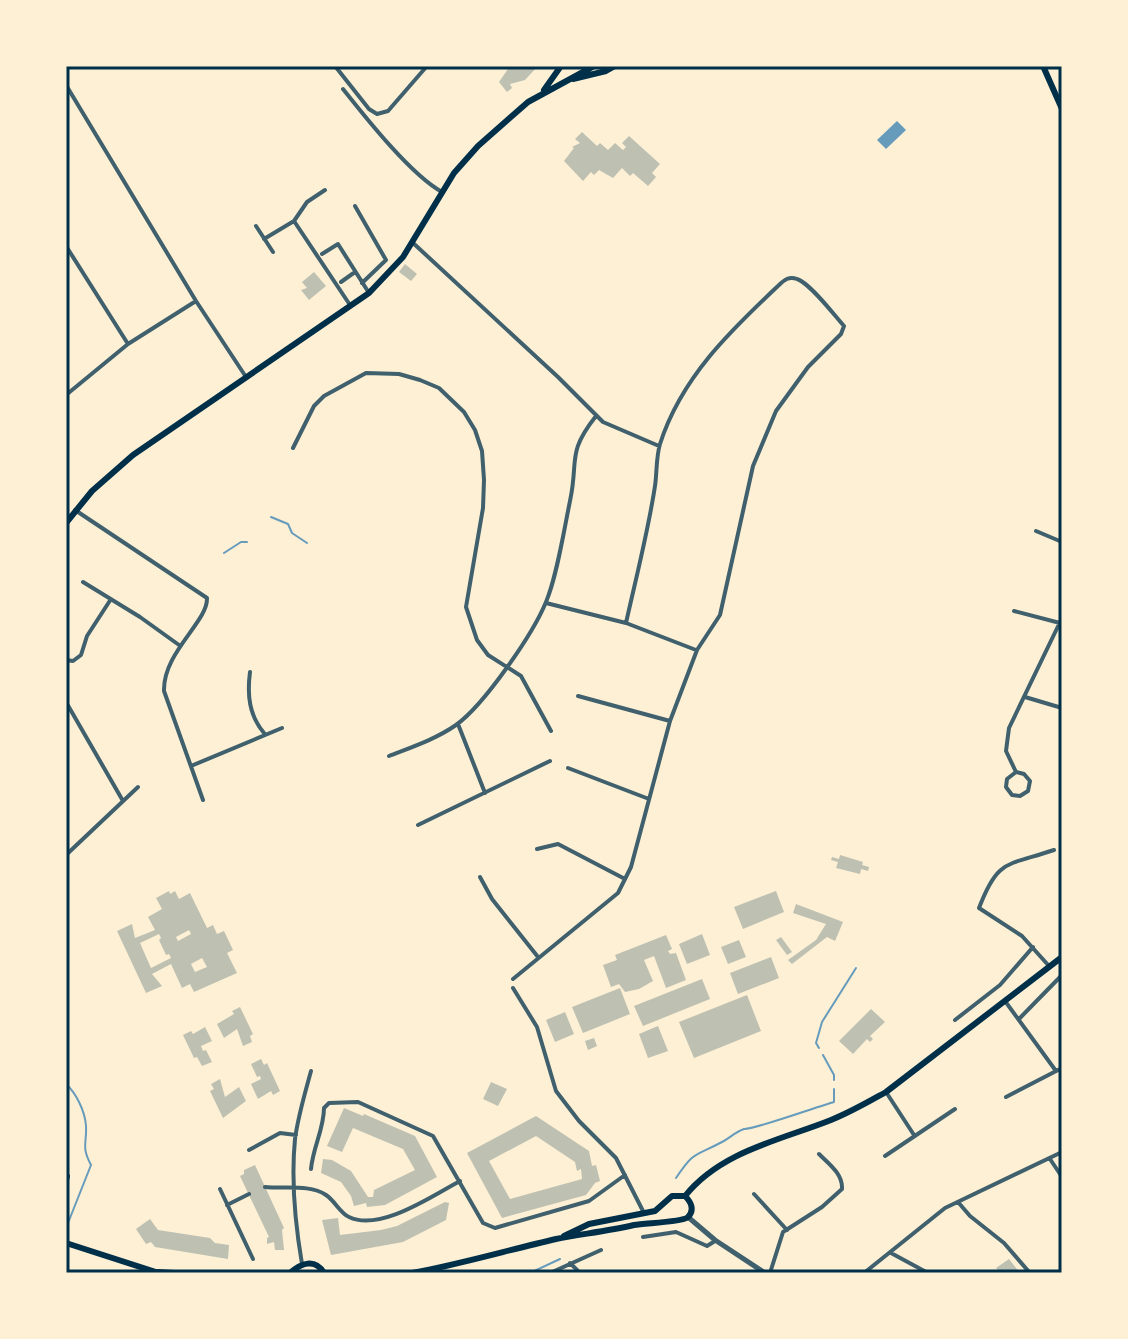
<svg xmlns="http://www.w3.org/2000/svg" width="1128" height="1339" viewBox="0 0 1128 1339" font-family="'Space Grotesk',sans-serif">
  <rect width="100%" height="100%" fill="#fdf0d5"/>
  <path fill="#669bbc" d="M897,121L906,130L886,149L877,140Z"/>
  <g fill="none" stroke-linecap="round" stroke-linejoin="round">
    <path stroke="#669bbc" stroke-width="2" d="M271,517L288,524L292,533L307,543
      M224,553L241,542H247
      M819,1048L816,1043L822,1022L856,968
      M823,1055L834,1075V1080
      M66,1084C76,1093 85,1111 86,1126C87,1144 81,1146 91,1165L68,1223L66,1242
      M676,1178C695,1150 694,1157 722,1142C730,1138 735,1132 744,1129C753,1130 819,1106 834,1102V1089
      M66,1261L69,1273
      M530,1273L560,1259"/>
  </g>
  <path fill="#bec0b2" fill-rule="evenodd" d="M510,66H538L525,80L510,84L512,88L507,92L499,82Z
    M582,132L597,146L600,143L608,150L615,143L623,150L626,147L622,143L629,136L660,164L652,173L656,177L648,186L633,173L630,176L622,168L613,178L599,170L594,175L591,172L583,181L564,161L574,148L572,147L580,143L575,139Z
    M405,264L417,274L411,281L399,272Z
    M314,272L326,286L309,300L301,290L307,288L302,282Z
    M840,855L863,862L862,865L869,867L868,871L861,869L860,874L836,868L838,862L831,860L832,857L839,859Z
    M169,891L170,894L175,891L179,899L190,893L207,928L213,925L217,934L224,931L233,950L227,953L237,973L194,992L190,984L182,988L171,964L152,974L162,986L146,993L117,931L132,924L135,938L155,930L148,917L162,909L156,898ZM189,930L191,934L178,941L176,937ZM159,934L161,938L159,940L166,955L169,954L171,958L151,968L140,943ZM202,958L207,967L195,972L191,964Z
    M776,891L784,912L743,929L734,907Z
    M796,904L843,922L835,941L827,937L792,964L788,960L816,940L826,924L793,913Z
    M702,934L710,955L687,964L679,944Z
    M666,935L672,949L668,951L670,954L676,953L686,980L666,988L654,956L644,960L653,981L639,989L625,992L619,984L611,987L603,965L617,960L615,955Z
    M781,937L792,952L787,955L776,940Z
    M739,940L746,957L728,964L721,947Z
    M771,957L779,978L738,994L730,973Z
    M702,979L710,999L643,1026L634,1006Z
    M620,988L630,1014L583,1033L572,1007Z
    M747,995L761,1031L694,1058L679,1022Z
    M240,1007L253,1034L250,1036L252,1042L243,1046L237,1029L224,1038L217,1024L234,1014L232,1011Z
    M871,1009L885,1022L870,1036L873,1039L870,1042L867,1039L853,1054L839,1041Z
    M565,1012L574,1034L555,1042L546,1020Z
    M658,1026L668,1051L648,1058L639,1034Z
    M205,1027L212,1041L201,1046L203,1051L206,1050L212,1062L202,1066L197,1057L194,1058L183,1035L191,1031L193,1034Z
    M594,1038L597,1046L588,1050L585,1041Z
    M261,1059L264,1065L267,1063L280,1091L273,1095L271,1091L258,1099L251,1084L261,1079L260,1076L257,1077L251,1064Z
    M220,1079L225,1097L239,1087L246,1101L223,1118L210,1091L214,1089L211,1084Z
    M491,1082L507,1089L498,1106L483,1099Z
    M344,1108L363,1116L364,1114L415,1136L437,1177L385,1205L367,1207L366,1203L354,1206L351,1196L341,1182L321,1173L323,1159L332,1160L351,1171L368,1197H373L374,1190L415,1170L403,1149L353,1128L342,1152L327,1146Z
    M536,1116L589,1151L592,1166L596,1165L600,1181L595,1183L586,1195L502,1218L467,1153ZM536,1136L575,1162L577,1171L581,1169L582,1179L510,1199L489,1161Z
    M255,1165L284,1228L282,1230L284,1250H275L274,1242L267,1244V1238L269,1237L240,1176L244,1174V1170Z
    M445,1202L449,1203L446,1220L403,1242L331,1255L322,1220L338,1218L340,1235L381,1230L397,1226Z
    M150,1219L158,1230L210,1238L215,1243L229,1245L228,1259L155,1247L151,1242L146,1244L136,1229Z
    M1009,1259L1020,1273H1000L996,1268Z"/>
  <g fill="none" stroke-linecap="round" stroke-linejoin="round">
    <path stroke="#003049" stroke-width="2" d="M66,1170L69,1176L66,1190"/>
    <path stroke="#3f606c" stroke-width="4" d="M335,66L369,109L377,114L388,111L427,66
      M66,85L196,301L246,377
      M343,89C366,118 411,175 442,192
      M355,206L386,260L362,283
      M294,221L350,305
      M256,226L273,252
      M264,239L294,221L307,202L325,190
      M412,242L558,377L603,422L659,446
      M66,246L128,344
      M322,254L338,244L369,293
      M341,282L355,272
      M66,395L128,344L196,301
      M293,448L314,406L324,396L366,373L399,374L420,380L439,388L464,412L475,430L482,451L484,480L483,508L466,607L477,640L488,655L521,676L551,731
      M75,510L207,598C208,622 163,652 164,691L203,800
      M1036,531L1062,542
      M83,582L140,617L179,645
      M546,603L626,623L696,650
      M1014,611L1060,623
      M66,660L73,661L81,655L87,636L111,599
      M250,672C247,695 249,715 264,733
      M578,696L670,721
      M1025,697L1062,708
      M66,702L123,801
      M458,724L485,793
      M389,756C412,747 436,739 456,725C484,705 533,634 546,602C557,576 564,530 570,501C579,460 566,454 596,416
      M191,766L282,728
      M568,768L649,799
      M1016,772L1007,779L1006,787L1012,795L1020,796L1028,791L1030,781L1024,774L1016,772L1006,751L1009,728L1062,618
      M418,825L550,761
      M537,849L558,844L625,879
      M66,855L138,787
      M480,877L492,899L538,957
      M1049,966L1022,936L979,908C998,858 1007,866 1054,850
      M513,979L618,893L631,867L670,721L697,650L720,615L753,466L776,411L808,367L841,334L844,326C834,315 810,283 797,279C789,276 784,280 779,285C730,331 681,378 660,444C656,457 657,473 655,486C648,532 636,578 626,623
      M513,988L537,1027L556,1091L579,1121L616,1158L644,1213
      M1005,1001L1056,1071
      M1019,1019L1062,975
      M955,1020L1000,985L1033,947
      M886,1092L914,1135
      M1006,1097L1062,1068
      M249,1150L280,1133L296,1135
      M885,1156L955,1109
      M1050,1159L1062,1177
      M311,1169C313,1147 324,1129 324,1108L329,1103L358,1102L433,1136L483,1223L495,1228L589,1201L625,1175
      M265,1187C285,1189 310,1184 326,1195C335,1201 340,1213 349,1217C380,1232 432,1196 460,1181
      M220,1189L253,1259
      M754,1194L787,1230
      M958,1202L970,1216L1004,1243L1030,1273
      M227,1205L249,1194
      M643,1237L676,1232L707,1246L715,1241
      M891,1253L928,1273
      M570,1263L580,1273
      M302,1264C295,1223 291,1180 295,1139C298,1116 305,1093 311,1071
      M502,1273H507
      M550,1273L601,1250
      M770,1273L783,1232L822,1207L842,1189C843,1174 829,1164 819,1154
      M864,1273L945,1208L1062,1152"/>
    <path stroke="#3f606c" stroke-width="5" d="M688,1217L715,1240L765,1273"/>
    <path stroke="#003049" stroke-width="6" d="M1043,66L1062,109
      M573,79L606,71L615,66
      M544,90L561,66
      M66,523L92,491L133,455L369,293L403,257L454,173L478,146L528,102L594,66
      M685,1196C721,1151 781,1140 831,1120C851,1112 868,1102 886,1092L1062,957
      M564,1236L589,1224L655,1211L672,1196H685
      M66,1243L159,1273
      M158,1272L174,1273
      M290,1273C301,1263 315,1258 324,1273
      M412,1273C461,1264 508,1250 556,1239C582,1234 608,1231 634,1225C645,1223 683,1222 688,1217C695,1210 691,1202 685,1196"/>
    <path stroke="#003049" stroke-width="7" d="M1062,66V67"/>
  </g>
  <rect width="1128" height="1339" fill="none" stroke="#fdf0d5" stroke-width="136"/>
  <rect x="68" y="68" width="992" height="1203" fill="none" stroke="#003049" stroke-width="3"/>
</svg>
